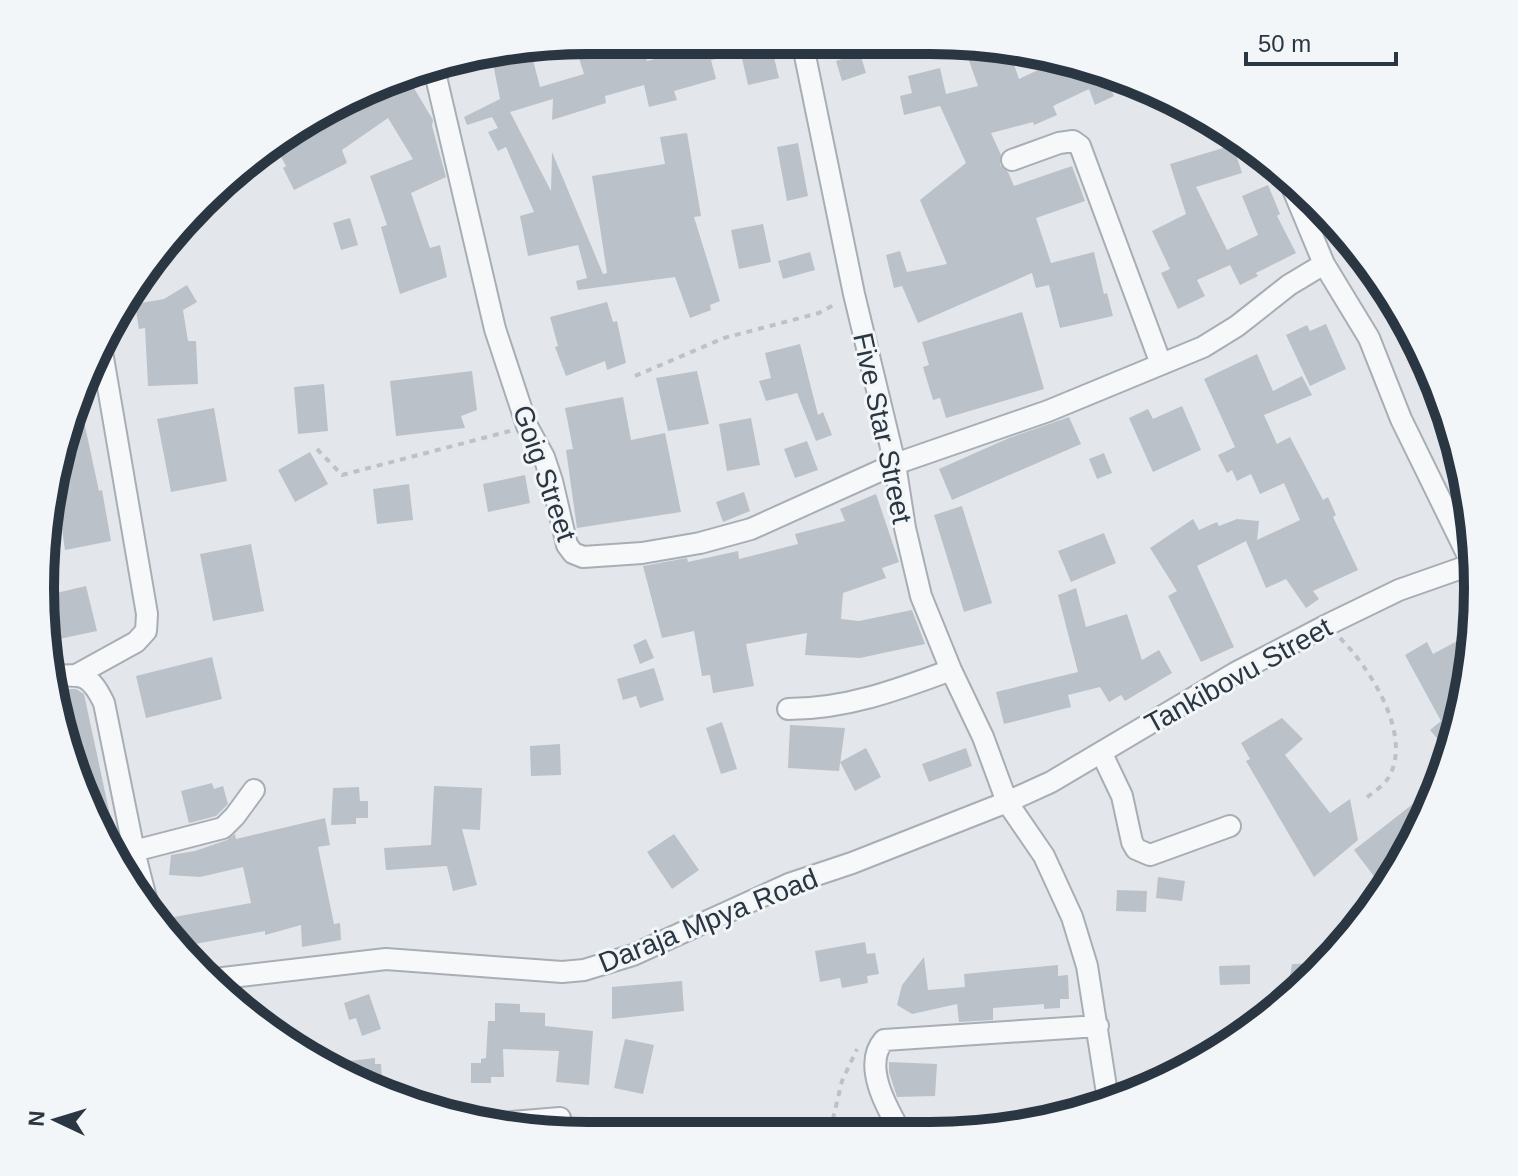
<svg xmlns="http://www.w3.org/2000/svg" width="1518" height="1176" viewBox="0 0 1518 1176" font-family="Helvetica,sans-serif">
  <rect width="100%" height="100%" fill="#e3e7eb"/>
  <path fill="#bbc1c8" d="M588,40H640L647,61L681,52L679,46L699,40L770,41L779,78L748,85L741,54L711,60L716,79L674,91L677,100L649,107L644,85L605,96L606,103L552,120L553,99L510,112L551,191L552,152L603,274L607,273L592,176L665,164L660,137L687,133L701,216L694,217L720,301L710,305L711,310L690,318L675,277L578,290L576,281L587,278L578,245L528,256L520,216L534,212L506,147L498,151L488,132L498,128L492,117L467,125L464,117L500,99L491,53L530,48L540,87L584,74L574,42Z
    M962,41L1009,50L1019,79L1059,60L1106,69L1116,75L1106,79L1114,96L1095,105L1089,89L1053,106L1057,115L1034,125L1033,122L991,133L1001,155L1000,165L1008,172L1014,186L1072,166L1085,201L1036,218L1051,263L1094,252L1104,294L1107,293L1113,316L1060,328L1049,285L1036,288L1032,273L918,323L902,286L894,288L886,255L900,251L907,272L947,264L920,200L966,163L940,106L904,115L900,96L912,93L908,76L940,68L946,94L978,86Z
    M860,53L866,73L842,81L836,61Z
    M408,78L433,120L432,126L446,177L411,193L430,248L440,245L447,277L400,294L381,227L387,225L370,176L413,159L388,118L342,150L347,163L294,190L283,168L286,166L274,144L314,113L387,83L389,87Z
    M798,143L808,196L787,201L777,147Z
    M1233,145L1242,173L1196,187L1227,250L1258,235L1242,196L1268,185L1280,214L1277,216L1296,253L1256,273L1258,276L1240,285L1230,265L1197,280L1205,296L1178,309L1161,273L1170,269L1152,231L1186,214L1170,164Z
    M350,218L358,245L341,250L333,223Z
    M763,224L771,262L739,269L731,230Z
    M810,252L815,270L783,279L778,261Z
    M187,285L197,302L183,310L188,341H196L198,384L148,386L145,328L139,329L135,304L164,299Z
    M607,302L613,322L617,321L626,363L607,370L605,361L566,376L555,347L558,346L550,317Z
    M1022,312L1044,389L946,418L940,398L933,400L923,367L929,365L922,342Z
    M1326,324L1346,369L1310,386L1286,335L1307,325L1310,331Z
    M800,344L818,415L823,412L832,435L816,441L797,393L766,401L759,381L771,378L765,353Z
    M1257,354L1273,391L1302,376L1312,395L1264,415L1277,444L1290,437L1323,500L1328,497L1336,515L1333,517L1358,570L1313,591L1319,599L1306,608L1286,579L1266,588L1246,541L1197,566L1234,647L1201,662L1168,596L1177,591L1150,548L1193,519L1199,530L1217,522L1219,526L1237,519L1259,521L1257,540L1300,520L1284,483L1260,494L1251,474L1237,481L1232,470L1227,473L1218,455L1235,447L1204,379Z
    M472,371L477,410L461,416L465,428L396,436L390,381Z
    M697,371L709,424L668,431L656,378Z
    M324,384L328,431L298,434L294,387Z
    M623,397L631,440L665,433L681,512L577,528L566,450L573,449L565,408Z
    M80,403L99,491L102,490L111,541L65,550L54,473Z
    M1182,406L1201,450L1153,472L1129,418L1148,409L1153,419Z
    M214,408L227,481L171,492L157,419Z
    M1069,417L1081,444L952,500L939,469L1009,438Z
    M751,418L760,465L727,471L719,424Z
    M807,441L818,470L795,478L784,449Z
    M310,452L328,484L295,502L278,470Z
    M1104,453L1112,473L1097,479L1089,459Z
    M525,475L530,503L488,512L483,484Z
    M409,484L413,520L377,524L373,489Z
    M744,492L750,511L723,522L716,502Z
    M876,494L899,562L882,568L886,578L843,593L841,619L859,621L912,610L925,644L860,658L805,655L807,633L746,644L754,686L713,693L710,675L702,676L694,631L662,638L643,566L687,558L688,562L738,551L739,559L798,544L795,534L845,521L840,509Z
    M962,506L992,603L964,612L934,515Z
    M1104,533L1116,563L1071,582L1058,551Z
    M251,544L264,611L213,621L200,554Z
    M86,586L97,631L45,642L41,619L53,616L48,595Z
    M1076,588L1086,627L1127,614L1142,660L1159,650L1172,673L1125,701L1121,695L1109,702L1100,687L1068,695L1071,707L1004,724L996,692L1078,672L1058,595Z
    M1474,632L1467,695L1450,754L1430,730L1441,721L1405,655L1427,642L1433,654Z
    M646,639L654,658L640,664L633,645Z
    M212,657L222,699L146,718L136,676Z
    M654,668L664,700L640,708L636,696L623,700L617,679Z
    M54,689H76L84,694L117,848L111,849L72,770Z
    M1282,718L1303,739L1285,755L1330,813L1350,799L1358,840L1314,877L1246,761L1250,759L1241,743Z
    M722,722L737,769L721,774L706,728Z
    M790,725L845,728L839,771L788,768Z
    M560,744L561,775L531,776L530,746Z
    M866,748L881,777L855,791L840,762Z
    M966,748L972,766L929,782L922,764Z
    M1441,782L1436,798L1386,892L1354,850Z
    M212,783L214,789L223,786L228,804L216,816L189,823L181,791Z
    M434,786L482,788L480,830L462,829L477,885L453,891L447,866L386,870L384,848L431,845Z
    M359,787L360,801H368V818H356V824L331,825L333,788Z
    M325,818L330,845L318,847L334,924L340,923L341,940L302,947L301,925L265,935V931L195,944L200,969L197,971L179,949L174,917L251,903L243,867L200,877L169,875L171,855L195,851L227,840L235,834L236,839Z
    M674,834L699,870L672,889L647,852Z
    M1158,877L1185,881L1182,901L1156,898Z
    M1117,890L1147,891L1146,912L1116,911Z
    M865,942L867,954L875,953L879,974L867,976L868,983L842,988L840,978L820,982L815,951Z
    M924,957L928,990L965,987L964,974L1058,965V976L1068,975L1069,999H1060V1008L1044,1009V1004L993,1008V1020L959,1022L957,1004L912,1014L897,1005L902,985Z
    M1328,963L1317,976L1286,1002L1292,964Z
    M1250,965V984L1220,985L1219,966Z
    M682,981L684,1011L612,1019V987Z
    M369,994L381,1029L362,1036L356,1018L349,1020L344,1003Z
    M495,1003L520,1004V1012L545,1013V1026L593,1031L589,1085L556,1082L559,1051L503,1049L504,1077H491V1083H471V1063H481V1059L486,1058L488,1021H495Z
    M625,1039L654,1045L643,1094L614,1088Z
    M375,1058V1064H381L382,1080H351L349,1061Z
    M889,1062L937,1064L935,1096L897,1097L889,1072Z
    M1051,1104L1054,1119L1020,1127L1017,1111Z"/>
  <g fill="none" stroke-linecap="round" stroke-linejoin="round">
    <defs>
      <path id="minor" d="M802,41L854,294L895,464L905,528L921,596L951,670L983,737L1007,802L1044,856L1072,917L1087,966L1109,1106
        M433,64L495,329L527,426L544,457L552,481L567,545L573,553L583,557L642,553L700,543L751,529L895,464L1048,411L1203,347L1237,326L1289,285L1324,264
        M1012,160L1059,143L1073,141L1080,146L1161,364
        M1289,180L1324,264L1369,338L1401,419L1472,564
        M78,674L136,642L146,631L147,614L101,346
        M52,676C83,674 90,674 104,703L134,851L150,914
        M788,709C846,709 897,690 951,670
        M1102,754L1122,796L1132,842L1136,849L1150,855L1230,826
        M134,851L223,828L235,816L254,790
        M206,980L386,959L562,972L584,970L633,955L789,884L852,863L1007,802L1051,782L1235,673L1327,625L1399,590L1476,563
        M488,1124L560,1118
        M900,1131C887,1108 862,1065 884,1040L1098,1026"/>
    </defs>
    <use href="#minor" stroke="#a8aeb5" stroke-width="24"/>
    <path stroke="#bdc2c6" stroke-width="4" stroke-dasharray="6 6" stroke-linecap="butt" d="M635,376L724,338L819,313L837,303
      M317,449L342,475L510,431
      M1340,638C1369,667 1413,734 1389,777C1384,785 1374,792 1366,798
      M830,1131L842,1081L857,1049"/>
    <use href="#minor" stroke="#f6f8f9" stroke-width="20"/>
  </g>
  <g text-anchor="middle" stroke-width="6" stroke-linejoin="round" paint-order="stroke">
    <g font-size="28" fill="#2b3643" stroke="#f3f6f8">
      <text transform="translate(883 428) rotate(78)" y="10">Five Star Street</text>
      <text transform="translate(545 473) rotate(71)" y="10">Goig Street</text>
      <text transform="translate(1238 675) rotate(-29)" y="10">Tankibovu Street</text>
      <text transform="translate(708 920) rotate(-22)" y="10">Daraja Mpya Road</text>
    </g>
  </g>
  <path d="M0 0H1518V1176H0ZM588 54H930A534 534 0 0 1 1464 588V588A534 534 0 0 1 930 1122H588A534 534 0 0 1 54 588V588A534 534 0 0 1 588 54Z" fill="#f3f6f8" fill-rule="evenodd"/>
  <path fill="none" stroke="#2b3643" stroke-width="10" d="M588 54H930A534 534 0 0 1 1464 588V588A534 534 0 0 1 930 1122H588A534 534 0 0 1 54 588V588A534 534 0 0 1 588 54Z"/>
  <g transform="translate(56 1120) rotate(274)" stroke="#f3f6f8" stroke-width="6" paint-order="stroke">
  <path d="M0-6L14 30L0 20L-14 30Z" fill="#2b3643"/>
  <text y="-12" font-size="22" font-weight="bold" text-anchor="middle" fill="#2b3643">N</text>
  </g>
  <path d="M1246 52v12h150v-12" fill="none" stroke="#2b3643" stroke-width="4"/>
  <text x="1258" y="52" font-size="24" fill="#2b3643" stroke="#f3f6f8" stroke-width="6" paint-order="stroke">50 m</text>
</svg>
